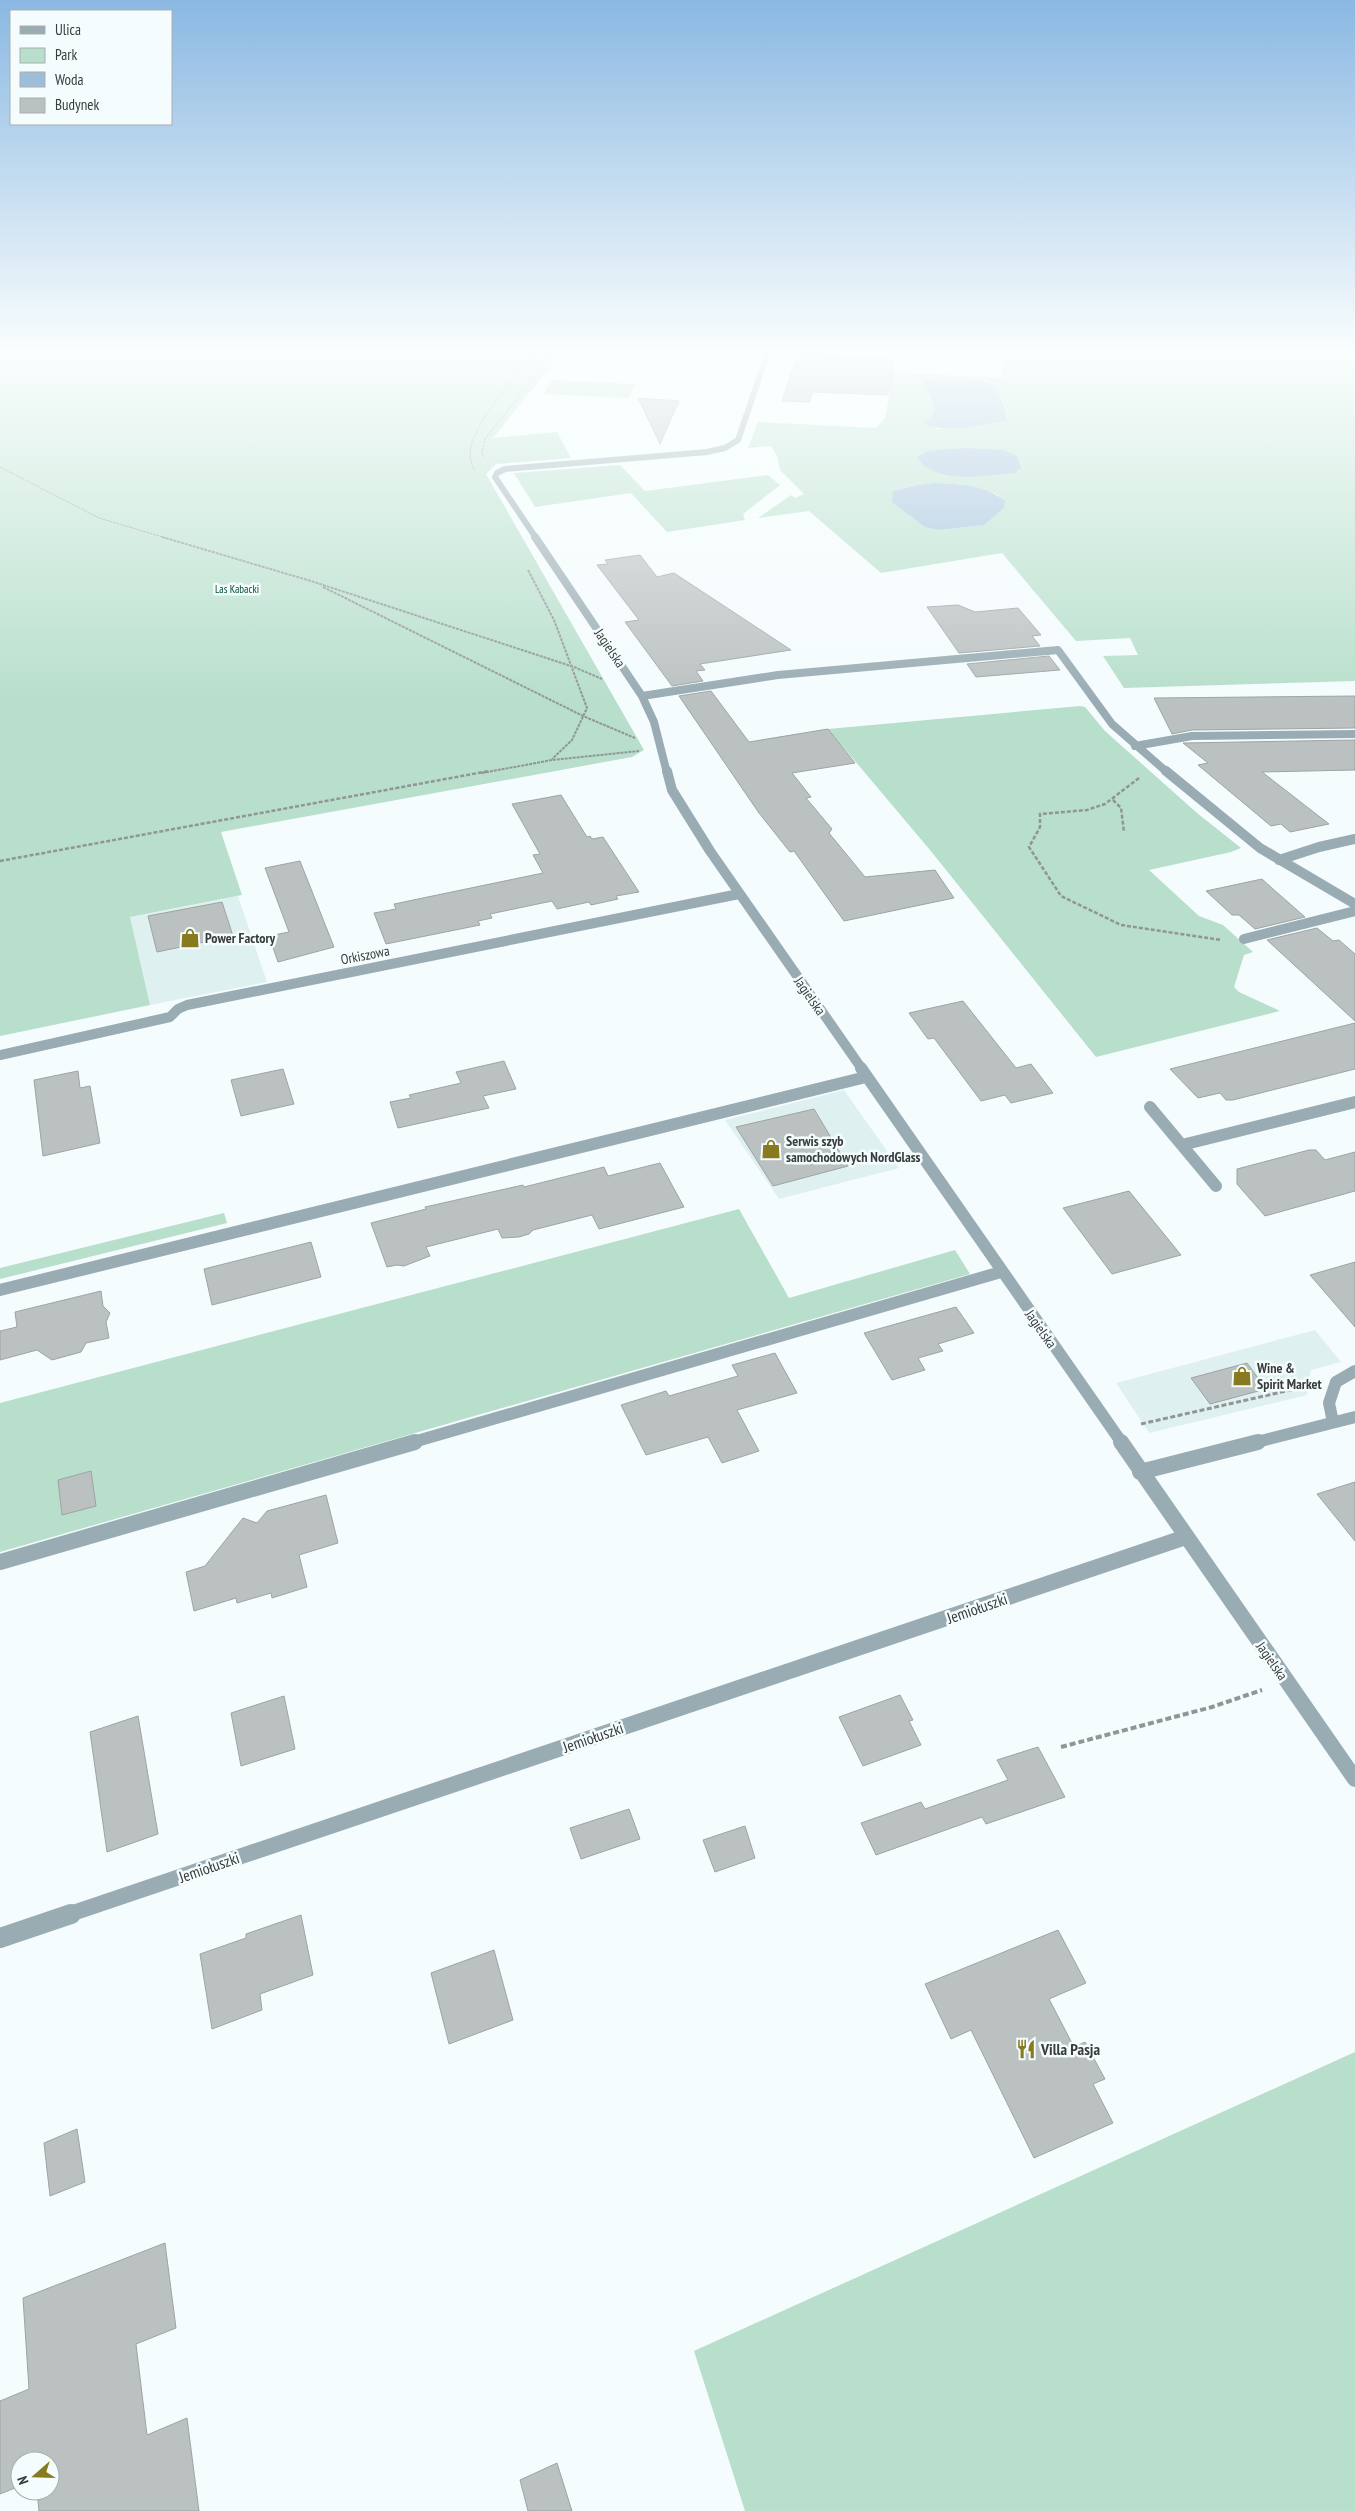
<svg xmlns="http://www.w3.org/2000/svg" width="1355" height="2511" viewBox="0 0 1355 2511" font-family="'PT Sans Narrow',sans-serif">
  <rect width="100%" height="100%" fill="#f5fcfd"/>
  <path fill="#dff0f1" d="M238,896L267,982L150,1005L130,917Z
    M844,1090L899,1168L779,1199L725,1120Z
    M1315,1330L1341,1362L1311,1370L1307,1395L1149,1433L1116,1383Z"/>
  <path fill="#b7dfcb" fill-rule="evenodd" d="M0,352H562L493,438L557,432L571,458L496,464L486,474L644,750L632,757L221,832L242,895L130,917L150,1005L0,1036Z
    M999,352H1355V681L1124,688L1103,656L1138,655L1130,638L1076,641L1002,553L881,573L809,511L758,518L791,495L795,498L804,494L780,470L777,456L771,446L748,448L758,422L876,428L885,418L890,391L893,390V386H888L889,372L1004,378ZM941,379L988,380L1002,397L1007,419L996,423L936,429L930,419L935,409L927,392V380ZM935,483C958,484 977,486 998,495L1004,508L983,525L940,530L893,491L917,485Z
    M552,380L635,384L628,398L543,394Z
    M620,465L645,491L768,475L780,485L743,514L745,520L667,532L631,493L535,507L514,473Z
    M1080,706L1085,707L1105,731L1197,813L1241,848L1231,852L1149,870L1199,916L1223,925L1253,952L1244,955L1234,987L1239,992L1280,1011L1096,1057L930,850L828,729Z
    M739,1209L789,1298L955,1250L970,1274L0,1552V1403Z
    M224,1213L227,1223L0,1279V1268Z
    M1355,2052V2511H745L694,2351Z"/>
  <path fill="#9dbdd9" d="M941,379C983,380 998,371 1007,420C993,424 930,436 924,421L930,419L935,409L930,396L922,384L927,380Z
    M964,448L1004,450L1017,456L1021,468L1015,473C985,475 935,486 917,457L928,451Z
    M935,483C960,484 985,485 1005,501L1004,508L984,525L940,530L925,527L892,502L893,491L917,485Z"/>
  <path fill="#bac1c0" stroke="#9da4a3" d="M798,352H823L822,355L893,358L892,390H888V395L812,392L810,402L782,401Z
    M638,398L679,401L660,444Z
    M640,555L657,577L674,573L791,650L700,664L705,670L696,671L703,681L672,686L625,622L639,620L597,565L608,564L605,560Z
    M958,605L975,612L1018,608L1041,635L1032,636L1040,646L959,653L927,607Z
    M1049,656L1060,670L976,677L967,664Z
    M711,691L749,742L828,729L855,763L792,773L811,797L806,798L832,829L829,833L865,877L935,870L954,898L844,921L794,851L790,852L759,813L679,696Z
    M1355,696V728L1192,730L1172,734L1154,698Z
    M1355,740V770L1262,772L1329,824L1290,832L1281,824L1271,826L1198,765L1208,763L1183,743Z
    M561,795L587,837L590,836L592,839L603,837L639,892L616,896L618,899L591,905L589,902L557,909L552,901L490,914L492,918L478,921L480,925L386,944L374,913L396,909L394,904L543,873L533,855L540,854L512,804Z
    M300,861L334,947L278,962L269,936L289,932L265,868Z
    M1262,879L1273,889L1305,917L1255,929L1239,915H1232L1206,891Z
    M222,902L233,936L157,952L148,916Z
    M1317,928L1333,941L1339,940L1355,954V1021L1267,940Z
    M963,1001L1016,1068L1031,1064L1053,1093L1011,1103L1005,1095L981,1101L934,1038L928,1039L909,1013Z
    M1355,1023V1069L1233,1100H1226L1220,1093L1198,1098L1170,1069Z
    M504,1061L516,1089L483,1096L489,1108L398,1128L390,1102L411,1098L409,1095L461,1083L456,1072Z
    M283,1069L294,1104L241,1116L231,1080Z
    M78,1071L80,1088L90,1086L100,1143L43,1156L34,1080Z
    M814,1109L848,1166L773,1186L736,1127Z
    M1309,1150H1316L1325,1160L1355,1152V1191L1265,1216L1237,1184V1169Z
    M660,1163L684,1207L599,1229L592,1215L533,1230L529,1234L519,1237L502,1238L498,1229L426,1247L430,1256L404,1266L397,1265L387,1267L371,1223L426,1209L425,1207L523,1185L524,1187L604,1167L608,1176Z
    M1129,1191L1181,1255L1112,1274L1063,1208Z
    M311,1242L321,1277L212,1305L204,1269Z
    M1355,1262V1327L1310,1275Z
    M101,1291L103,1306L110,1313L106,1322L109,1338L86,1343L81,1352L52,1360L37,1350L0,1360V1331L17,1327L15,1312Z
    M956,1307L974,1333L938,1344L943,1351L918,1358L925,1370L892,1380L864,1333Z
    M775,1353L797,1393L737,1410L759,1451L722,1463L708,1437L646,1455L621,1405L666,1391L669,1396L738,1376L732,1365Z
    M1247,1363L1266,1389L1210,1404L1191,1378Z
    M91,1471L96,1506L62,1515L58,1480Z
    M1355,1482V1541L1317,1494Z
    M326,1495L338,1543L299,1555L307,1587L272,1598L271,1593L237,1603L236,1598L194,1611L186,1572L205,1566L243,1518L257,1523L267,1511Z
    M900,1695L913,1720L909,1721L921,1745L863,1766L839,1717Z
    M284,1696L295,1749L241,1766L231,1713Z
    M138,1716L158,1834L107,1852L90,1732Z
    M1038,1747L1065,1797L986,1824L982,1817L876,1855L861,1823L921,1802L925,1809L1008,1780L997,1760Z
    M629,1809L640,1839L581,1859L570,1828Z
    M745,1826L755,1858L715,1872L703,1840Z
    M301,1915L313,1975L260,1994L262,2010L212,2029L200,1954L246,1938V1934Z
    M1058,1930L1086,1983L1049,1999L1074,2047L1085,2042L1105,2079L1093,2084L1113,2123L1034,2158L971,2030L951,2039L925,1984Z
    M494,1950L513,2020L449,2044L431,1973Z
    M77,2129L85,2182L50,2196L44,2143Z
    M165,2243L176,2328L136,2344L147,2435L187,2418L199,2511H39L37,2491H50V2461H20V2486L0,2494V2401L29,2389L23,2298Z
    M557,2463L572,2511H528L520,2480Z"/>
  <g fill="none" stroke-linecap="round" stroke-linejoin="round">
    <path stroke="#909595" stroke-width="1" stroke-dasharray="2.5 1" stroke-linecap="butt" d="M484,457L482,453L485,439L554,352
      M0,467L99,518L166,538
      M474,470C469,461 469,446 474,437C488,407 514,378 534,352"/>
    <path stroke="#909595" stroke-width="2" stroke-dasharray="3 1" stroke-linecap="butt" d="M162,537L311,581L574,667L602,679
      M528,570L554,620L587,708L572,740L552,759
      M323,587L583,716L635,738
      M482,773L552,760L639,751"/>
    <path stroke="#909595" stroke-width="2.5" stroke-dasharray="4 2" stroke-linecap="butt" d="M1139,778L1105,804L1087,810L1040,814V827L1029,847L1061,896L1121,925L1221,940
      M1113,800L1121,808L1124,832
      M0,861L489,771"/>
    <path stroke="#909595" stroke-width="3" stroke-dasharray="5 2.5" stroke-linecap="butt" d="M1141,1424L1308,1386"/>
    <path stroke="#909595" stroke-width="4" stroke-dasharray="6 3" stroke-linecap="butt" d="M1061,1747L1212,1707L1262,1690"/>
    <path stroke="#99abb3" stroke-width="6" d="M536,538L495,477L497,473L505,469L707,452L725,448L738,440L768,352"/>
    <path stroke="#99abb3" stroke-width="8" d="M535,537L642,696L654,722L667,773
      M642,696L778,675L1058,650L1112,724L1168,773
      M1135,746L1192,736L1355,734"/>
    <path stroke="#99abb3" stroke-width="10" d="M667,771L672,790L710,851L862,1069
      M1166,771L1260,848L1355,904
      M1279,860L1319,847L1355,839
      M1244,939L1355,911
      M0,1055L170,1017L178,1009L187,1005L739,894"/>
    <path stroke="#99abb3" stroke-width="12" d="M861,1068L1122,1443
      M1150,1107L1216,1186
      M1182,1145L1355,1102
      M0,1290L866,1077
      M1333,1422L1329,1403L1336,1382L1355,1371
      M410,1443L1001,1272
      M1253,1443L1355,1417"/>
    <path stroke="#99abb3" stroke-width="16" d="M1121,1442L1355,1779
      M1140,1472L1258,1442
      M0,1562L415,1442
      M67,1915L1186,1537"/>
    <path stroke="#99abb3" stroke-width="20" d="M0,1938L71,1914"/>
  </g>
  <linearGradient id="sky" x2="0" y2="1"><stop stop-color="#8ab8e2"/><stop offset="0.5" stop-color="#fafefe"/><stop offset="1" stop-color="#fafefe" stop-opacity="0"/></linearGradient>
  <rect width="1355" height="703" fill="url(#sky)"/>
  <defs>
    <symbol id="shop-bare" viewBox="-9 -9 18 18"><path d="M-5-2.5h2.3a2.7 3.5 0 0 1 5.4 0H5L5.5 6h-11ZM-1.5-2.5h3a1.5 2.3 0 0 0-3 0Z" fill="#877a1f" stroke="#f5fcfd" stroke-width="2.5" paint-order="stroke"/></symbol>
    <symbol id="restaurant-bare" viewBox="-9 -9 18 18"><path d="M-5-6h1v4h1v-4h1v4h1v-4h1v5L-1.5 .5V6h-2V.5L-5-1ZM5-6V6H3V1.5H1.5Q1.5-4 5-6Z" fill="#877a1f" stroke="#f5fcfd" stroke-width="2.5" paint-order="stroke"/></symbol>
  </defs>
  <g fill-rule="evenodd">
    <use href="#shop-bare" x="176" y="924" width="28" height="28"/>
    <use href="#shop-bare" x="757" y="1135" width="28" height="28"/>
    <use href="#shop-bare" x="1228" y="1362" width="28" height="28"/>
    <use href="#restaurant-bare" x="1012" y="2035" width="28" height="28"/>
  </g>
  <g text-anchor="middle" stroke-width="5" stroke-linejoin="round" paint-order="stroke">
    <g font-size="11" fill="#015136" stroke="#f5fcfd">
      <text x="237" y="593">Las Kabacki</text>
    </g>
    <g font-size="14" fill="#393c3c" stroke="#f5fcfd">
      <text transform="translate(610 648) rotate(56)" y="5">Jagielska</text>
      <text transform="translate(365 955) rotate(-11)" y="5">Orkiszowa</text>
      <text transform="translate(810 996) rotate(55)" y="5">Jagielska</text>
      <text transform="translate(1041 1329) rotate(55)" y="5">Jagielska</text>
      <text transform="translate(1272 1661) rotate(55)" y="5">Jagielska</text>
    </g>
    <g font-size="14" font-weight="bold" fill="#393c3c" stroke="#f5fcfd" text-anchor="start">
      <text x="205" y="943">Power Factory</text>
      <text x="786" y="1146">Serwis szyb<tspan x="786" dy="16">samochodowych NordGlass</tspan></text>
      <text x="1257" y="1373">Wine &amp;<tspan x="1257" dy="16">Spirit Market</tspan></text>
    </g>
    <g font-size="16" fill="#393c3c" stroke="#f5fcfd">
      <text transform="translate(977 1608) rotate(-19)" y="6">Jemiołuszki</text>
      <text transform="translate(593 1737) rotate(-19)" y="6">Jemiołuszki</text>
      <text transform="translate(209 1867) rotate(-19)" y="6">Jemiołuszki</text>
    </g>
    <g font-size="16" font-weight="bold" fill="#393c3c" stroke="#f5fcfd" text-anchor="start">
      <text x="1041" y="2055">Villa Pasja</text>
    </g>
  </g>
  <rect x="10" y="10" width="162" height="115" fill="#f5fcfd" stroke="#aaafb0"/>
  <rect x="20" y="26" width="25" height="8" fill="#99abb3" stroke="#aaafb0"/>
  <text x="55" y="35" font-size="15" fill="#393c3c">Ulica</text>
  <rect x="20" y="48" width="25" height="15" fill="#b7dfcb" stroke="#aaafb0"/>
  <text x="55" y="60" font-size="15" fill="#393c3c">Park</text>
  <rect x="20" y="72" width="25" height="15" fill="#9dbdd9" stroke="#aaafb0"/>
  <text x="55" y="85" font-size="15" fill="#393c3c">Woda</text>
  <rect x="20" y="98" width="25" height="15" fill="#bac1c0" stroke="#aaafb0"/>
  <text x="55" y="110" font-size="15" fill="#393c3c">Budynek</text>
  <g transform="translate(35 2476) rotate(250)"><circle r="24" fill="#f5fcfd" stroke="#aaafb0"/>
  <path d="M0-4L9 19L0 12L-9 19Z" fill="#877a1f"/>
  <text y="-8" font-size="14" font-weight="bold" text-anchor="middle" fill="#393c3c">N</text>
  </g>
</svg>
